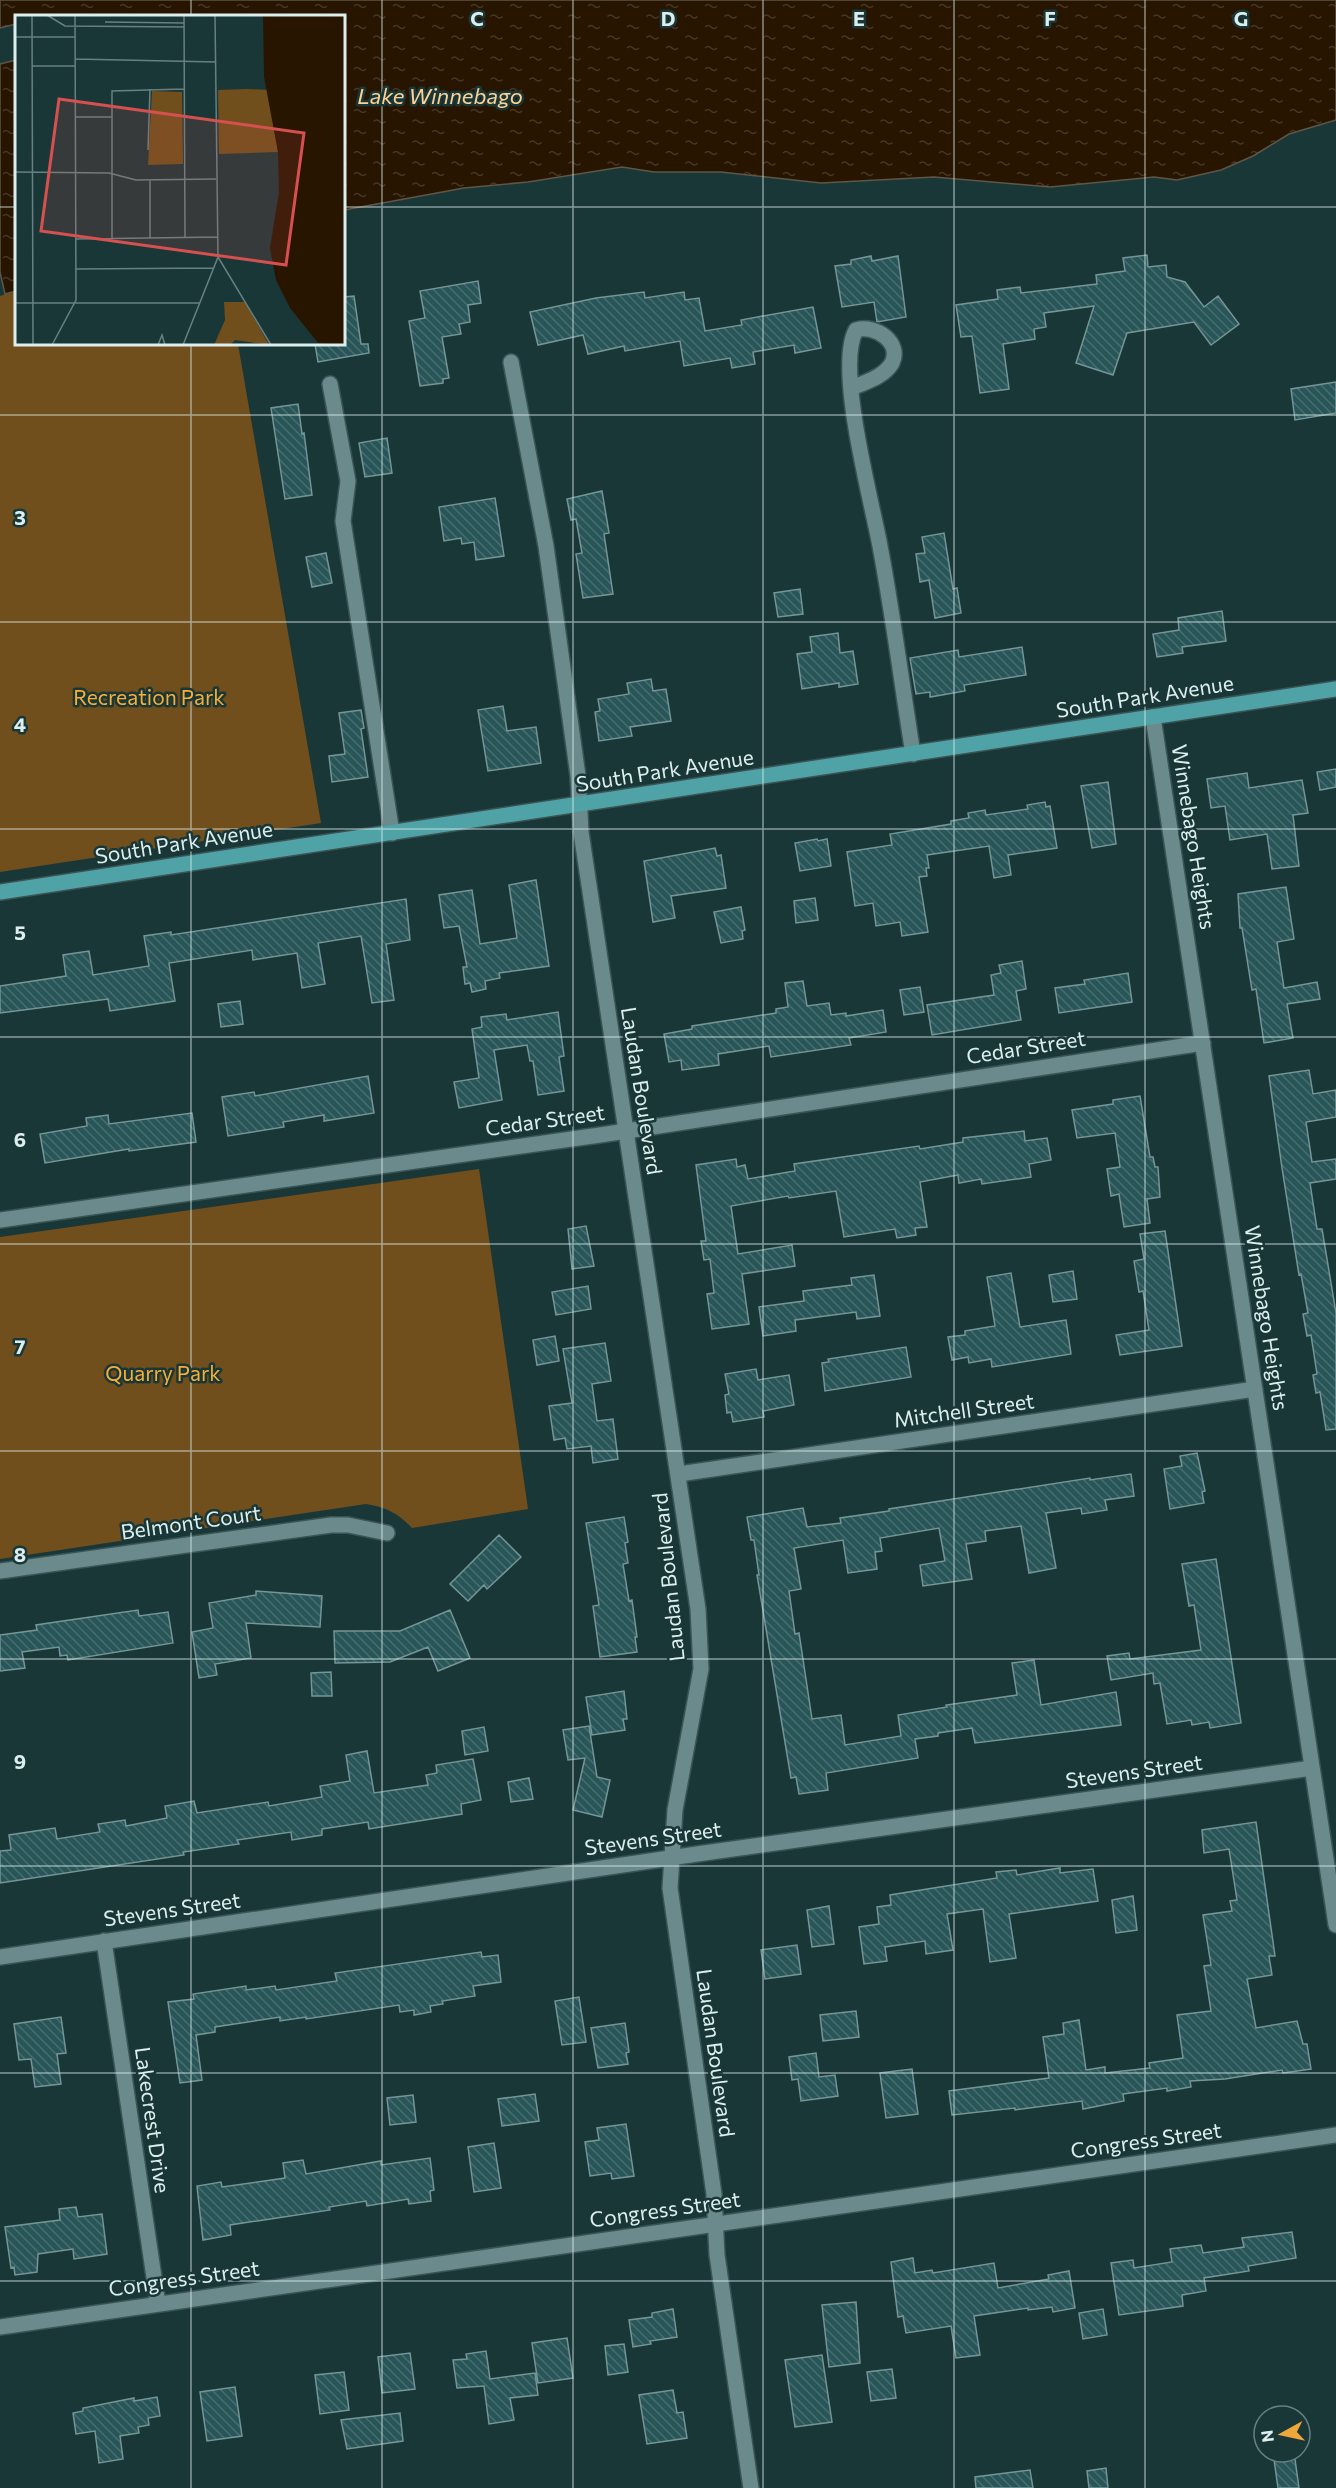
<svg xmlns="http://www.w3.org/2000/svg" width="1336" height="2488" font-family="Commissioner,sans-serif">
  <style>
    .green { fill: #704f1d }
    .water { fill: url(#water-ripples); stroke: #5e5647; stroke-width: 1.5 }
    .building { fill: url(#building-back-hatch); stroke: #759596; stroke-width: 1.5 }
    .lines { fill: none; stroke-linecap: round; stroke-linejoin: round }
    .minor-casing { stroke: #3a5456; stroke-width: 18 }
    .major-casing { stroke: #3a5456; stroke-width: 18 }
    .minor { stroke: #6b8a8b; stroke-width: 15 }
    .major { stroke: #4fa3a6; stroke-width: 15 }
    .grid { fill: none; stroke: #dee; stroke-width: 1.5; stroke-opacity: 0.55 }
    .labels { text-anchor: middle; stroke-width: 5; stroke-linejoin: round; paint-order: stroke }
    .street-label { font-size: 21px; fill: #dee; stroke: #1a3738 }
    .park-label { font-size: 21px; fill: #f9ae35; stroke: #1a3738 }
    .water-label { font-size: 22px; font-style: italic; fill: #fed194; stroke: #1a3738 }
    .inset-road { fill: none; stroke: #688081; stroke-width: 1.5 }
    .view { fill: #d75050; fill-opacity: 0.15; stroke: #d75050; stroke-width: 3 }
    .inset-edge { fill: none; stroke: #dee; stroke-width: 3 }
    .grid-label { font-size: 20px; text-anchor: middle; font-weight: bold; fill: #dee; stroke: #1a3738; stroke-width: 5; stroke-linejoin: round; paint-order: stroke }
  </style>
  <defs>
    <pattern id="water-ripples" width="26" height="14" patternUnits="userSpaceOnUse" patternTransform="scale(1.5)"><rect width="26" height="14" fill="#271500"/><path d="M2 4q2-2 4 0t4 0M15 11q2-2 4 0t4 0" fill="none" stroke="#463726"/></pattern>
    <pattern id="building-back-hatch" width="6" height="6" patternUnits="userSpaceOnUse" patternTransform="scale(1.5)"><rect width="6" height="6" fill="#285557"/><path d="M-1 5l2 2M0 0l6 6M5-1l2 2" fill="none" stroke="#476e6f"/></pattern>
  </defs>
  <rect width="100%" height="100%" fill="#1a3738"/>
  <!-- green -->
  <path class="green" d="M16,291V344H238L321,823L0,872V296Z
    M479,1169L528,1509L412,1528C399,1514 386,1507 366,1504L0,1559V1237Z"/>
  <!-- water -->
  <path class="water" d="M0,0H1336V120L1289,134L1253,156L1221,170L1177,180L1154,177L1050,187L934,177L821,183L721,172H654L622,167L528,182L464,188L344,210V16H72L64,15L16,16V24L0,28Z
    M16,60V291L5,294L0,272V64Z"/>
  <!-- building -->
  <path class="building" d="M1147,255L1148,267L1166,265L1167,277L1185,282L1204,307L1218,296L1239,324L1211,345L1194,322L1127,333L1113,375L1076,363L1094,306L1044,313L1046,327L1034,329L1035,339L1003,344L1009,389L980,393L972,336L961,337L956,305L998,299L997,290L1020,287L1021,293L1097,284L1096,275L1125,271L1123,258Z
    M871,256L872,261L898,256L906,317L877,322L874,302L842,307L835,266L851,264V260Z
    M478,281L481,303L468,305L470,322L459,324L461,334L442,337L449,378L443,379V383L420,386L409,321L425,318L420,291Z
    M644,292L645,298L684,292L685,300L699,298L705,331L742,325L741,320L813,307L821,348L795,353L794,345L753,352L755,364L732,368L730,358L684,366L680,341L625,351L624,346L588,354L583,335L538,345L530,312L596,298Z
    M354,296L361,344H368L369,353L318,362L315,344H344V297Z
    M1336,382V413L1295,420L1291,389Z
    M298,404L302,434L304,433L312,495L285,499L271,408Z
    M387,438L392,473L365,477L359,443Z
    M602,491L609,533L604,534L613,594L583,598L576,554L582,553L576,519L571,520L567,499Z
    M495,498L504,556L476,560L474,542L462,544L461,538L444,541L439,507Z
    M944,533L953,589L957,588L961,613L935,618L929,580L920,582L916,554L925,553L922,537Z
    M326,553L332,583L312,587L306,557Z
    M800,589L803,614L778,617L774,593Z
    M1222,611L1226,641L1182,647L1183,653L1157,657L1153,634L1179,630L1178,618Z
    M838,633L840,653L853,651L858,684L839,687V683L802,689L797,654L812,652L810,637Z
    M1022,647L1026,675L964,685L965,691L930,697V692L916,694L910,658L958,650L959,657Z
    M651,679L653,691L666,689L671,721L630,727L632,736L599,741L595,712L600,711L598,699L629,694L627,683Z
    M503,706L507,731L536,727L541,763L488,771L478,710Z
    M361,710L364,728L361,729L368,777L332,782L329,756L345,754L339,713Z
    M1336,769V787L1320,790L1317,772Z
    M1247,773L1249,788L1302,780L1308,813L1293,815L1299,866L1272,869L1267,834L1230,840L1225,806L1211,808L1207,779Z
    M1108,782L1116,844L1092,848L1081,786Z
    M1045,802L1046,807L1050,806L1057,848L1008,855L1011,875L994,878L989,846L927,855L929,868H926L927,876L919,877L928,932L902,936L900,922L876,926L873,903L855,906L847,852L892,845L890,834L951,824V821L969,818L968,813L985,810L986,815L1028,809L1027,805Z
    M817,839L818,841L827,839L831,866L800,871L795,843Z
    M715,848L717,856L721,855L726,888L671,896L675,918L653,922L644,861Z
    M536,880L549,966L499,973L500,978L485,981L486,989L472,992L470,983L465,984L463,967H467L459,926L444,928L439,895L472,890L480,944L517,938L509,885Z
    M1286,887L1294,939L1277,942L1284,988L1317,982L1320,999L1287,1004L1293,1038L1264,1043L1256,989L1252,990L1242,928H1240L1238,894Z
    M815,898L818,920L796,923L794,901Z
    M406,899L410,940L386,944L394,1000L372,1003L361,936L318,943L325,984L302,988L297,953L253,960L252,950L169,963L175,1001L110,1011L108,999L0,1013V986L66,976L63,955L89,951L93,975L149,966L144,936L171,932V935Z
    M741,907L745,930L742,931L743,939L721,943L714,912Z
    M1022,961L1026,989L1016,991L1021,1020L932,1035L927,1005L994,995L991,975L1001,973L999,965Z
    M1128,973L1132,1002L1059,1013L1055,988L1085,984L1084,980Z
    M803,981L807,1006L829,1003L831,1015L846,1013V1016L883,1010L886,1032L849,1038L851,1045L771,1057L769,1046L718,1054L719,1065L682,1070L681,1060L669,1062L664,1034L692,1029V1026L776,1013V1009L788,1007L785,983Z
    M920,987L924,1012L904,1015L900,990Z
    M240,1001L243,1024L221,1027L218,1004Z
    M558,1012L564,1056L559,1057L564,1091L538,1095L533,1061H530L527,1045L494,1050L502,1100L459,1108L454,1082L479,1078L472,1029L482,1027L481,1017L506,1014L507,1020Z
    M1309,1070L1313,1094L1336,1090V1117L1306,1122L1312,1162L1336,1159V1179L1310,1183L1317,1229H1322L1336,1313V1429L1326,1430L1320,1392L1316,1393L1313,1375L1317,1374L1311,1335L1307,1336L1303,1314L1308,1313L1301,1274L1299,1275L1282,1168L1269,1076Z
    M368,1076L374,1113L324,1121V1115L283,1122L284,1127L228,1136L222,1097L254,1092L255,1096Z
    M1140,1096L1150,1157H1153L1155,1167H1158L1160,1197L1147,1199L1150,1223L1124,1227L1119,1194L1111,1196L1107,1169L1120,1167L1115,1133L1077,1138L1072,1110L1113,1104V1100Z
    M192,1113L196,1142L129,1151V1149L45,1163L40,1134L87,1126L86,1118L108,1115L109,1124Z
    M1024,1131L1025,1141L1047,1138L1051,1160L1029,1164L1031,1177L982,1184L981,1179L959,1183L958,1175L920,1182L927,1227L915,1228L916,1235L897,1238L895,1229L844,1237L836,1191L789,1198L788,1196L731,1206L738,1254L792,1245L795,1266L742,1274L749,1324L712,1329L707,1294L714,1293L710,1259L704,1260L701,1241H706L696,1165L736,1159L737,1167L745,1165L748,1179L795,1171L794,1164L919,1146L920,1149L963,1142V1138Z
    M586,1226L594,1266L572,1269L568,1229Z
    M1165,1231L1182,1346L1120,1355L1116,1335L1149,1330L1143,1291L1139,1292L1134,1261L1144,1259L1140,1234Z
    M1073,1271L1077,1299L1053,1302L1049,1275Z
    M1011,1273L1020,1327L1066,1320L1071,1354L992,1367L991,1359L969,1363L968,1357L952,1360L948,1337L965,1335V1331L995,1326L987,1277Z
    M874,1275L880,1316L857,1319L856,1312L795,1320L796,1331L763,1336L759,1307L804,1301L803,1291L852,1285L851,1278Z
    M588,1286L591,1309L556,1315L552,1292Z
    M555,1336L559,1361L537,1365L533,1340Z
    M605,1343L611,1381L592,1384L597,1421L613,1419L618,1459L593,1463L591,1446L567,1449L565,1438L554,1440L549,1406L572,1403L563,1349Z
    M906,1347L911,1377L825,1391L822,1363L829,1362L828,1359Z
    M756,1369L758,1380L789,1375L794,1405L763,1411L764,1417L733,1422L731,1412L727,1413L725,1395L729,1394L725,1374Z
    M1197,1453L1205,1491L1202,1492L1204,1503L1170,1509L1164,1469L1182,1466L1180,1456Z
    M1131,1474L1134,1496L1105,1500L1107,1510L1082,1514L1081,1508L1046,1513L1056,1568L1029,1573L1021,1526L985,1531L986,1541L966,1544L972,1579L923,1586L920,1565L945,1561L939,1528L880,1538L882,1551L875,1552L877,1569L848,1573L843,1540L794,1548L801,1589L789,1591L795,1634L799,1633L812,1719L841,1715L845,1745L901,1736L898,1715L947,1707L946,1705L1017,1695L1012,1663L1034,1660L1041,1705L1116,1692L1121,1725L975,1743L972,1728L938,1733V1736L915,1739L918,1758L826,1773L828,1790L799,1794L796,1777L791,1778L757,1575H759L754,1540H751L747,1517L803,1508L807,1527L841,1523L840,1518L889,1511V1509L1090,1478V1480Z
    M624,1517L628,1542L625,1543L628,1563L623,1564L629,1601L632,1600L637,1637H635L637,1652L600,1657L593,1606L599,1605L586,1523Z
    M499,1535L521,1557L487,1589L484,1585L468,1601L450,1584Z
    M1216,1559L1241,1723L1210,1728L1209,1722L1192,1725L1191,1720L1167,1724L1160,1683L1154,1684L1153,1673L1111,1680L1107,1656L1129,1653L1130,1659L1201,1650L1194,1605L1189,1606L1182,1564Z
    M256,1591L322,1596L320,1627L246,1623L251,1658L215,1664L217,1675L199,1678L192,1632L213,1628L209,1603L256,1595Z
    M138,1610L139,1616L168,1612L173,1643L68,1660L67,1655L60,1656L59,1647L22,1652L25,1668L0,1671V1635L37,1630L36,1625Z
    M450,1610L470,1658L438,1671L428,1647L390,1662L335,1663L334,1631H400Z
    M331,1672L332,1696H312L311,1673Z
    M624,1691L627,1719H623L625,1730L592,1735L586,1697Z
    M589,1726L597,1777L610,1780L602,1817L573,1810L585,1758L568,1760L563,1730Z
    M484,1727L488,1751L465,1755L462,1731Z
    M367,1751L374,1793L428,1785L426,1775L437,1773L436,1765L473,1759L481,1800L461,1804L462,1814L369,1829L368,1822L322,1829V1835L292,1840L291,1832L237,1840L239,1844L183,1852L184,1855L0,1883V1851L11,1850L9,1835L55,1828L57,1839L100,1832L98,1824L125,1820L126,1826L167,1818L165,1806L194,1801L197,1813L268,1802L269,1806L322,1797L320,1786L350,1781L346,1755Z
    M529,1778L533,1799L511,1802L508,1782Z
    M1256,1822L1275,1956H1269L1272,1975L1247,1979L1256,2028L1297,2021L1303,2044H1307L1311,2069L1283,2073L1282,2070L1225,2079L1190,2081L1191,2087L1167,2091V2088L1123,2094L1124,2101L1083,2109L1082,2101L1015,2110V2108L952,2115L949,2091L1049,2078L1043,2037L1064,2034L1063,2023L1079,2020L1086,2070L1105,2067V2073L1150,2068L1149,2063L1183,2058L1177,2015L1211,2011L1204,1966L1211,1965L1203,1915L1232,1911L1230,1901L1237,1900L1229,1849L1204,1853L1202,1830Z
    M1060,1868V1873L1093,1869L1098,1901L1009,1914L1016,1958L990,1962L983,1909L947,1914L953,1950L926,1954L925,1941L885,1947L887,1961L864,1964L859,1927L879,1924L877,1907L891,1905L890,1895L997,1878L996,1872L1016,1870L1017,1875Z
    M1133,1896L1137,1930L1116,1933L1112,1900Z
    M829,1906L834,1944L812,1947L807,1910Z
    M797,1945L801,1974L765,1979L761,1950Z
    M481,1952L482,1957L498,1955L501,1982L473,1986L475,1996L442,2001L443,2004L430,2006L431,2012L414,2015V2010L400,2012L399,2005L306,2019V2017L280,2021V2017L215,2027V2032L196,2035L202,2080L180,2083L168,2002L194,1999L193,1994L246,1986V1990L275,1986L276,1990L337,1981L335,1973Z
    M579,1997L586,2042L562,2045L555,2001Z
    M856,2011L859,2037L823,2041L820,2015Z
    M61,2017L66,2053L57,2054L61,2084L35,2087L31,2059L19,2060L14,2024Z
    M625,2023L629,2052L626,2053L628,2064L598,2068L591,2028Z
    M816,2053L819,2077L835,2075L838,2096L801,2101L798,2079L792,2080L789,2057Z
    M912,2069L918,2114L886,2118L880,2073Z
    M535,2094L539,2121L502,2126L498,2099Z
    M413,2095L416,2122L390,2125L387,2098Z
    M626,2124L634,2176L612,2179L611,2173L590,2176L585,2142L599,2140L597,2128Z
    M494,2143L501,2188L474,2192L468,2147Z
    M430,2158L434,2190L430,2191L431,2201L409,2204L408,2199L367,2206L366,2201L329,2207L330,2210L230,2225L231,2235L203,2240L197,2186L221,2182L222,2187L285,2178L283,2163L303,2160L306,2174L381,2161V2165Z
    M76,2207L78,2217L102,2214L107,2254L74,2259L73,2249L38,2254L37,2272L15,2275L14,2267L11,2268L5,2227L60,2220L59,2209Z
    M1292,2232L1296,2258L1248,2266L1249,2271L1204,2278L1206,2291L1182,2295L1183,2306L1119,2315L1111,2263L1133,2260L1134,2268L1172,2262L1170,2249L1201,2245L1203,2253L1244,2247L1242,2238Z
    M913,2258L915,2273L932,2270L933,2273L994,2263L998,2288L1049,2279L1048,2275L1069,2271L1075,2308L1053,2312L1052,2307L1028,2310V2308L974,2316L980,2355L956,2358L951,2326L906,2333L903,2316L898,2317L891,2262Z
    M856,2302L860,2363L829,2367L822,2305Z
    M673,2309L677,2337L650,2341L651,2344L633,2347L629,2320L652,2317V2313Z
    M1103,2309L1107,2335L1083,2339L1079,2313Z
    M567,2338L573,2378L538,2383L532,2343Z
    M624,2344L628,2372L608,2375L605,2346Z
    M486,2351L490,2379L535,2373L538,2395L510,2398L514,2420L489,2424L484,2386L457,2388L453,2360L467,2359L466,2354Z
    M410,2353L415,2389L382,2393L378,2357Z
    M822,2355L832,2422L795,2427L785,2360Z
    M892,2369L896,2398L871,2401L867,2372Z
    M344,2372L349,2410L320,2414L315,2375Z
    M235,2387L242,2436L207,2441L200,2392Z
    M673,2390L677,2413L683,2412L687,2438L647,2444L639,2395Z
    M157,2397L160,2416L148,2418L149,2425L138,2427L139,2433L120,2436L123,2459L99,2463L95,2431L76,2434L73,2413L83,2411V2408L134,2398V2401Z
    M400,2413L403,2441L347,2449L341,2420Z
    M1273,2452H1294L1299,2488H1278Z
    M1106,2468L1108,2488H1089L1087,2471Z
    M1030,2470L1033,2488H976L975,2477Z"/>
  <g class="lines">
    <defs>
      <path id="minor" d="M511,362L546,546L578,776L581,832L698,1609L701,1669L675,1810L670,1888L714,2194L717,2255L751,2488
        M330,384L348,481L343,521L392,833
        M852,388C865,382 884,377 892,363C902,343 876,324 856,330C835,367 872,502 880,546C893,615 902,685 913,754
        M1153,717L1336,1925
        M0,1220L600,1135L1203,1043
        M679,1474L1255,1389
        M0,1571L331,1525H348L387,1533
        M104,1941L158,2304
        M0,1957L704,1853L1312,1768
        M0,2327L1336,2135"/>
      <path id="major" d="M0,892L1336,689"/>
    </defs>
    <!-- minor casing -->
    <use href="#minor" class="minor-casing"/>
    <!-- major casing -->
    <use href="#major" class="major-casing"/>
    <!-- minor -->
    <use href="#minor" class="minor"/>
    <!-- major -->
    <use href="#major" class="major"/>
  </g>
  <!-- grid -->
  <path class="grid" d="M191,0V16M382,0V2488M573,0V2488M763,0V2488M954,0V2488M1145,0V2488M0,207H16M344,207H1336M191,344V2488M0,415H1336M0,622H1336M0,829H1336M0,1037H1336M0,1244H1336M0,1451H1336M0,1659H1336M0,1866H1336M0,2073H1336M0,2281H1336"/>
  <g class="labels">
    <!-- street labels -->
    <g class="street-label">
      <text transform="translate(1145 697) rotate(-9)" y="7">South Park Avenue</text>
      <text transform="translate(665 771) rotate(-9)" y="7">South Park Avenue</text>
      <text transform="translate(1193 837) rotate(81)" y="7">Winnebago Heights</text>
      <text transform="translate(184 843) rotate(-9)" y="7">South Park Avenue</text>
      <text transform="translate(1026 1048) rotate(-9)" y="7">Cedar Street</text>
      <text transform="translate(641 1091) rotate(81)" y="7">Laudan Boulevard</text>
      <text transform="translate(545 1121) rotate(-8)" y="7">Cedar Street</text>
      <text transform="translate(1266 1318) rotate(81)" y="7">Winnebago Heights</text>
      <text transform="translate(964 1411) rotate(-8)" y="7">Mitchell Street</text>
      <text transform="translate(191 1523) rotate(-8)" y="7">Belmont Court</text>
      <text transform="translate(669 1577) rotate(-96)" y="7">Laudan Boulevard</text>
      <text transform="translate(1134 1772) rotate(-8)" y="7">Stevens Street</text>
      <text transform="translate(653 1839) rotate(-8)" y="7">Stevens Street</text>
      <text transform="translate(172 1910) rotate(-8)" y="7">Stevens Street</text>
      <text transform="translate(715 2053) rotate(82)" y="7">Laudan Boulevard</text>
      <text transform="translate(152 2120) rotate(82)" y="7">Lakecrest Drive</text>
      <text transform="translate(1146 2141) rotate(-8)" y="7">Congress Street</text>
      <text transform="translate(665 2210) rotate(-8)" y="7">Congress Street</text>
      <text transform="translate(184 2279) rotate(-8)" y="7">Congress Street</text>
    </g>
    <!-- park labels -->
    <g class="park-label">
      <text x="149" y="705">Recreation Park</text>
      <text x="163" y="1381">Quarry Park</text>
    </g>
    <!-- water labels -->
    <g class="water-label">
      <text x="440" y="104">Lake Winnebago</text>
    </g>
  </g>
  <!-- overview -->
  <g transform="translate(15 15)">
    <rect width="330" height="330" fill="#1a3738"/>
    <path d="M232,74L255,75L263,137L204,139L203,75ZM137,76L167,77L168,149L133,150Z" fill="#704f1d"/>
    <path d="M209,287H230L254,330L220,325L215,330H199L210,305Z" fill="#704f1d"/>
    <path d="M248,0H330V330L303,328L275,293L261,265L255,233L264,177L263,137L249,62Z" fill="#271500"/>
    <path class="inset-road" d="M17,0L18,330M32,0L50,11L169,12M169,0L170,222M90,7L169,8M0,22H60M60,44L201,47M17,51H60M60,102H97M133,135L135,74M0,157L94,158L121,165L201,164M135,165V223M97,223V76L169,74M61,224L203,222M203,242L256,330M61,254L199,253M0,288H185M37,330L61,285L60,0M143,330L147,320L150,330M168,330L203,242L200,0"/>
    <path class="view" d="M44,84L289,118L271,250L26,216Z"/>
    <rect width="330" height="330" class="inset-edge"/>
  </g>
  <g class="grid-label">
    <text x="477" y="26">C</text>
    <text x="668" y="26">D</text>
    <text x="859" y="26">E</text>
    <text x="1050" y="26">F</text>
    <text x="1241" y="26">G</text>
    <text x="20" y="525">3</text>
    <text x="20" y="732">4</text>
    <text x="20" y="940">5</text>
    <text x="20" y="1147">6</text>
    <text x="20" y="1354">7</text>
    <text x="20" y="1562">8</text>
    <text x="20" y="1769">9</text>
  </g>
  <!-- north arrow -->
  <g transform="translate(1282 2434) rotate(262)"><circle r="28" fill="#1a3738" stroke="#688081" stroke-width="1.5"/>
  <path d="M0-4.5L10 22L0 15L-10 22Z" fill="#eda83c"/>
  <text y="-9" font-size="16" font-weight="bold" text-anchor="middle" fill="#ddeeee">N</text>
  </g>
</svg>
